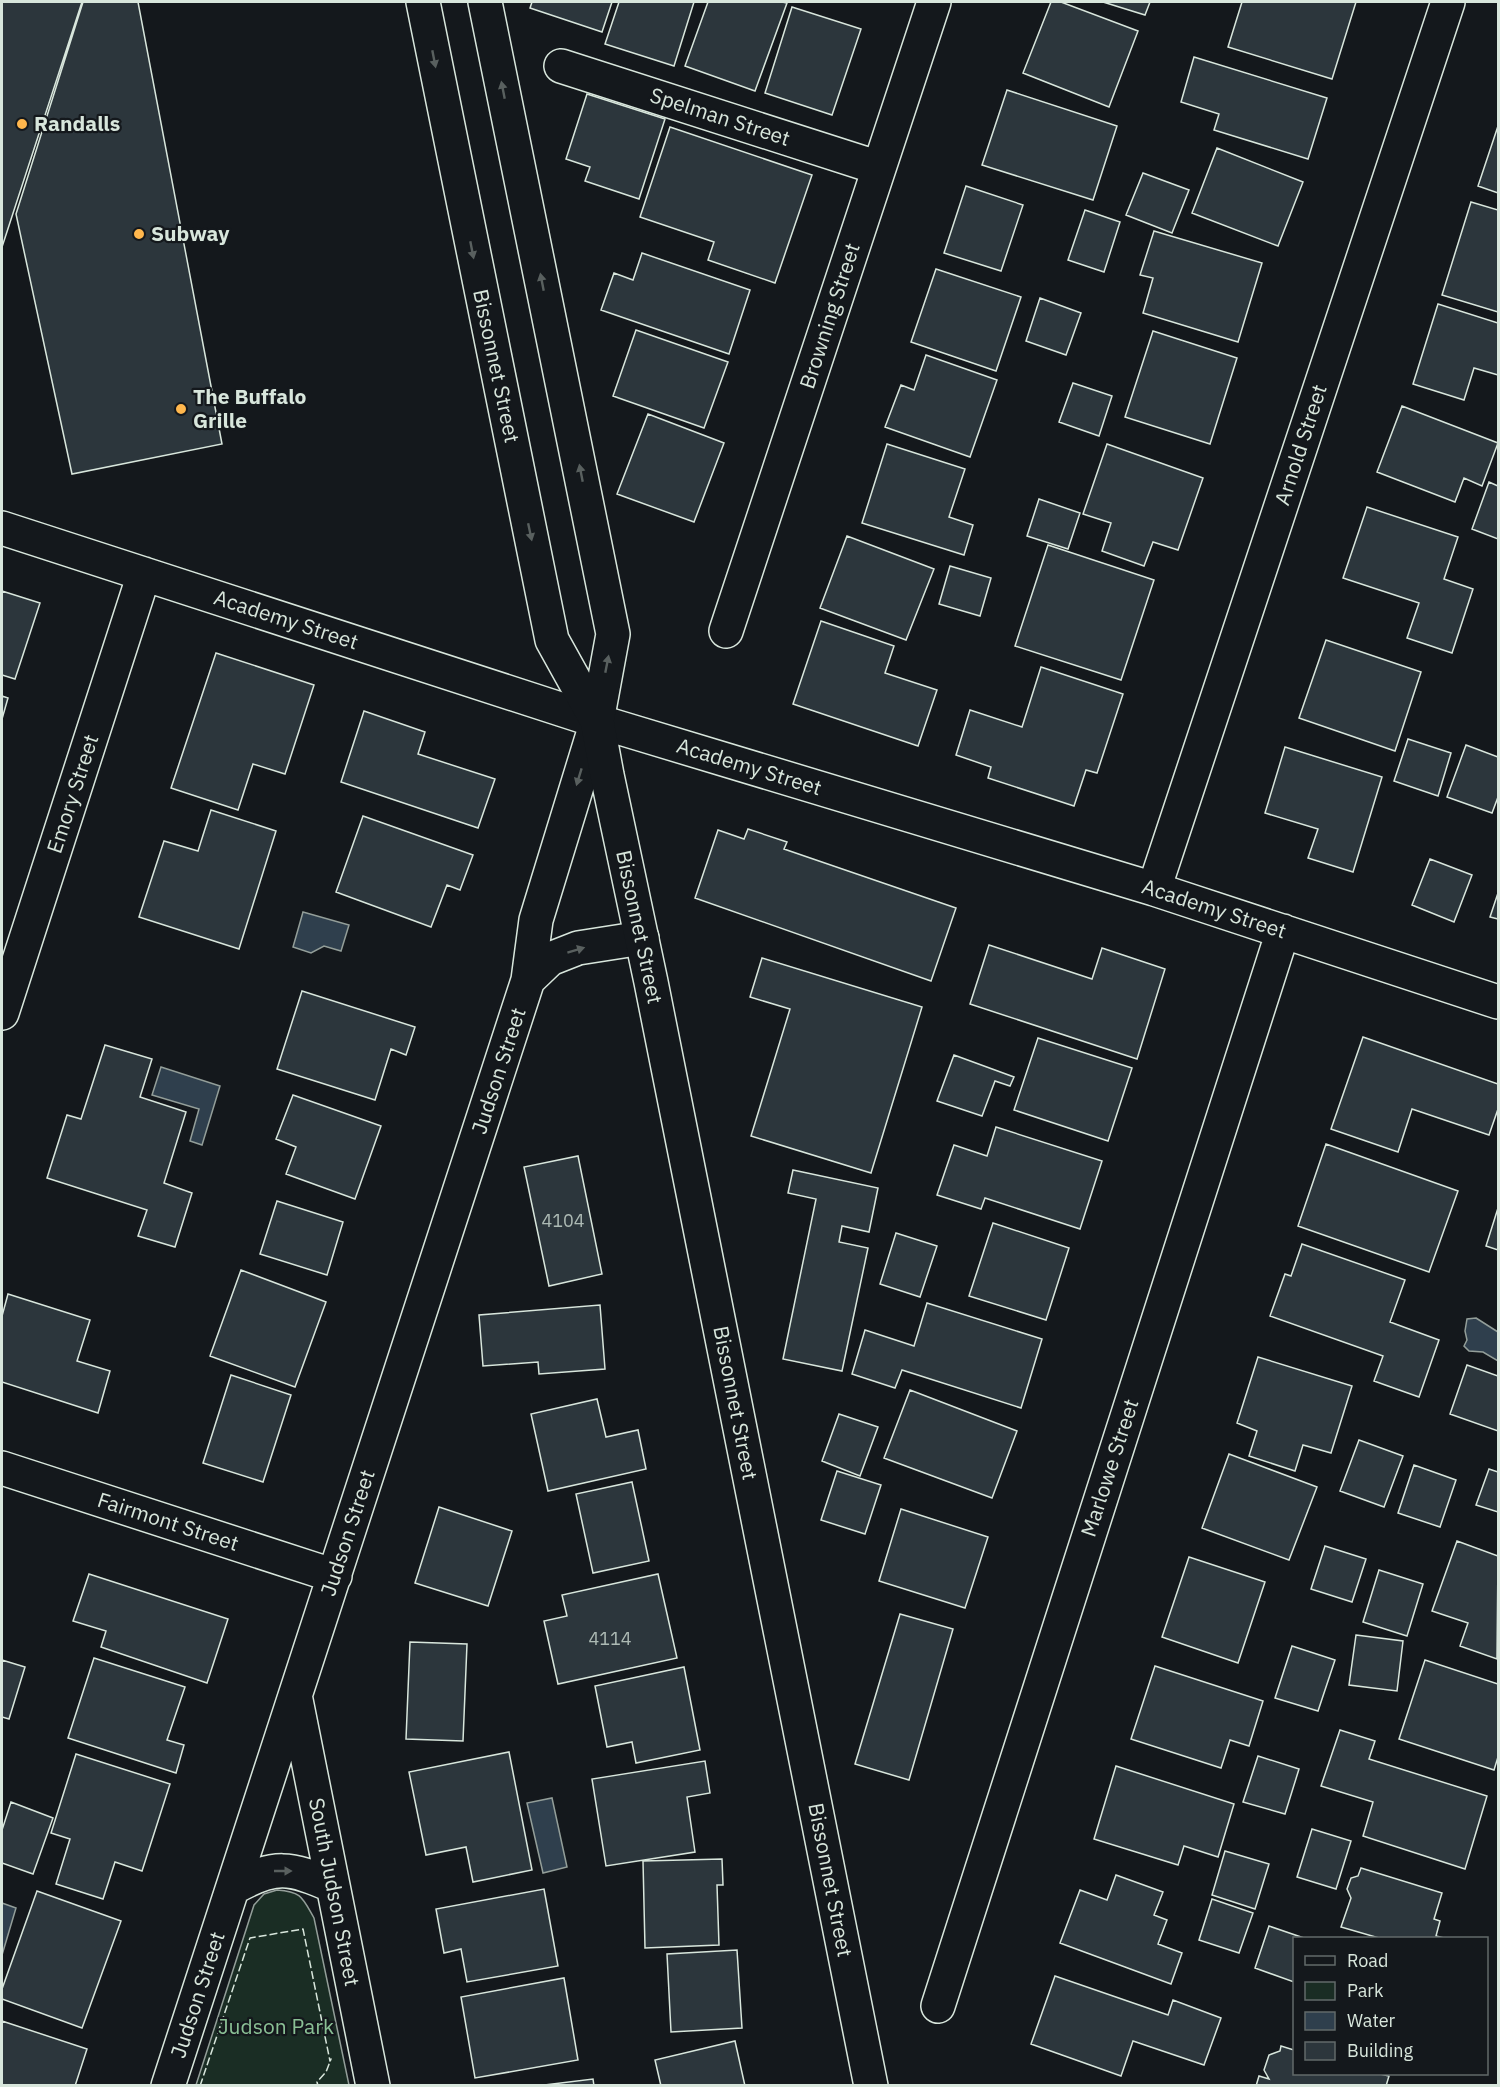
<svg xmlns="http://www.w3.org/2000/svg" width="1500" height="2087" font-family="'IBM Plex Sans',sans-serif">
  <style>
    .green { fill: #1a2d24; stroke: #939e99; stroke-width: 1.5 }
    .water { fill: #2f3f4d; stroke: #939e99; stroke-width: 1.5 }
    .building { fill: #2c363c; stroke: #d8e6dc; stroke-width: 1.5 }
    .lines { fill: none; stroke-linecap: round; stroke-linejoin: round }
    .minor-casing { stroke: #d8e6dc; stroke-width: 36 }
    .major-casing { stroke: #d8e6dc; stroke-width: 36 }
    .minor { stroke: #14181c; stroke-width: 33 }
    .major { stroke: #14181c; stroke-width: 33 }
    .fence { stroke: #d8e6dc; stroke-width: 1.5; stroke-dasharray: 8 3; stroke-linecap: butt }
    .oneway { fill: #59605f }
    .poi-dot { fill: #ffb74d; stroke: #14181c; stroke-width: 2 }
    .labels { text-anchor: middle; stroke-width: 4.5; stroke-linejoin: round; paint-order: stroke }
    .number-label { font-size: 18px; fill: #adbab4 }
    .street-label { font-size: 21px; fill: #d8e6dc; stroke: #14181c }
    .poi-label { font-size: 21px; font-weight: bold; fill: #d8e6dc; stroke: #14181c; text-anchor: start }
    .park-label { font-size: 21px; fill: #8ac095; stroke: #14181c }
  </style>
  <rect width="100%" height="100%" fill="#14181c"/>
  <!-- green -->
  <path class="green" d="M277,1890C302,1892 302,1897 314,1918L349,2085H196L254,1905L264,1894Z"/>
  <!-- water -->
  <path class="water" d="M303,912L349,925L341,951L324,946L311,953L293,947Z
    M161,1067L220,1086L202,1145L190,1141L199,1109L152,1095Z
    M1476,1318L1498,1332V1361L1483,1352L1469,1351L1464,1346L1467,1340L1465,1331L1467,1319Z
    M552,1798L567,1867L543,1873L527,1803Z
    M2,1903L16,1908L2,1955Z"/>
  <!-- building -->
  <path class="building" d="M2,2H82L2,247Z
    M83,2H138L222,444L72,474L16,214Z
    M532,2H612L602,32L530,8Z
    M619,2H694L674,66L605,44Z
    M708,2H782L787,3L755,91L685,66Z
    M1051,2H1061L1138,31L1109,107L1023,73Z
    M1103,2H1150L1145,15Z
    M1242,2H1356L1332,79L1228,47Z
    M792,7L861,29L832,115L765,93Z
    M1194,57L1327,98L1308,159L1214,130L1219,114L1181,102Z
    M1007,90L1117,126L1093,200L982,165Z
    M587,94L665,119L639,199L585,181L590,167L566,159Z
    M1498,126V193L1478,186Z
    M670,127L812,175L775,283L708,260L714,242L640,217Z
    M1217,148L1303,182L1278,246L1192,213Z
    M1143,173L1189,190L1172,233L1126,215Z
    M966,186L1023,205L1001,271L944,253Z
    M1471,202L1498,210V312L1442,295Z
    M1085,210L1120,222L1104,272L1068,260Z
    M1154,231L1262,263L1238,342L1143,313L1153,278L1140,275Z
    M642,253L750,290L729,354L601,310L614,273L633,280Z
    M936,269L1021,297L996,371L911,342Z
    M1040,298L1081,313L1066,355L1026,341Z
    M1438,304L1498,323V375L1474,368L1464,400L1413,384Z
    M636,330L728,362L704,428L613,396Z
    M1153,331L1237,358L1210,444L1125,417Z
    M926,355L997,380L970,457L885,427L901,385L914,390Z
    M1073,383L1112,396L1099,436L1059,422Z
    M1402,406L1498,443L1482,486L1464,478L1455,502L1377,472Z
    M648,414L724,443L694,522L617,494Z
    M887,444L965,469L949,517L973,525L964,555L862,523Z
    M1107,444L1203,478L1178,550L1153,542L1144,566L1102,551L1111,523L1083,514Z
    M1489,482L1498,486V539L1472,529Z
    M1039,499L1080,513L1068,549L1027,536Z
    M1367,507L1458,537L1444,579L1473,589L1452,653L1407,638L1419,603L1343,578Z
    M847,536L934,569L906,640L820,608Z
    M1048,545L1154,580L1121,680L1015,646Z
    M950,566L991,578L980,616L939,604Z
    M2,591L40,603L15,679L2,675Z
    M821,621L894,646L885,673L937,690L918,746L793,704Z
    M1326,640L1421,672L1395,751L1299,718Z
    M216,653L314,685L285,774L253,764L238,810L171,788Z
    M1041,667L1123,694L1097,773L1086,770L1074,806L988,778L991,767L956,755L970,710L1022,727Z
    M2,696L8,698L2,719Z
    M364,711L425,732L418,754L495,779L478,828L341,782Z
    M1408,739L1451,753L1438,796L1394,781Z
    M1466,745L1498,757V797L1492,813L1447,797Z
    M1285,747L1382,777L1353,872L1308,858L1318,829L1265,813Z
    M211,810L276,831L239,949L139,917L164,841L198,851Z
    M363,816L473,855L460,890L447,885L431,927L336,892Z
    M748,829L787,842L784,849L956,908L931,981L695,898L718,830L744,839Z
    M1430,859L1472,875L1454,922L1412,905Z
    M1498,893V919L1490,917Z
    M989,945L1092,979L1102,948L1165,969L1137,1059L970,1004Z
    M762,958L922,1007L871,1173L751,1136L790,1009L750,997Z
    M302,991L415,1027L406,1055L391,1049L375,1100L277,1069Z
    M1363,1037L1498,1084V1109L1489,1135L1412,1109L1398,1152L1331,1129Z
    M1038,1038L1132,1068L1108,1141L1014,1110Z
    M105,1045L152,1059L140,1097L186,1112L164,1183L192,1193L175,1247L138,1236L147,1210L47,1178L67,1115L81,1119Z
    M954,1055L1014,1077L1010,1086L995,1081L982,1116L937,1101Z
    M293,1095L381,1126L355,1199L286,1174L296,1147L276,1139Z
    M996,1127L1102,1161L1080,1229L985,1198L981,1209L937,1195L954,1145L987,1156Z
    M1326,1144L1458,1191L1429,1272L1298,1226Z
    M578,1156L602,1274L549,1286L524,1167Z
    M793,1170L878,1188L869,1232L842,1226L839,1242L868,1248L842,1371L783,1359L816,1199L788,1193Z
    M277,1201L343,1222L327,1275L260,1254Z
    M1498,1208V1250L1486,1246Z
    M993,1223L1069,1248L1046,1320L969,1296Z
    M896,1233L937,1246L920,1297L880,1284Z
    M1302,1244L1405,1280L1390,1322L1439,1340L1419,1397L1374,1381L1383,1356L1270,1316L1285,1274L1291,1276Z
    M241,1270L326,1302L295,1387L210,1356Z
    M8,1294L90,1320L77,1361L110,1371L98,1413L2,1382V1316Z
    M927,1303L1042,1339L1021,1408L902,1370L895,1388L852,1374L865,1330L914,1346Z
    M600,1305L605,1369L539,1374L538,1362L483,1366L479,1315Z
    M1258,1357L1352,1386L1331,1453L1303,1445L1295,1471L1249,1456L1257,1431L1237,1423Z
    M1467,1365L1498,1376V1431L1450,1414Z
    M231,1375L291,1395L263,1482L203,1463Z
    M910,1390L1017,1431L992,1498L884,1458Z
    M597,1399L606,1437L638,1430L646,1469L548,1491L531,1414Z
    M839,1414L878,1427L860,1476L822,1461Z
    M1359,1440L1403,1456L1384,1507L1340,1491Z
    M1229,1454L1317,1487L1289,1560L1202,1528Z
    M1414,1465L1456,1480L1440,1527L1398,1513Z
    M1489,1469L1498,1472V1512L1476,1505Z
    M837,1471L881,1485L865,1534L821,1520Z
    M632,1482L649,1561L593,1573L576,1494Z
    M439,1507L512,1531L488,1606L415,1583Z
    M901,1509L988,1537L965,1608L879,1581Z
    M1457,1541L1498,1556L1497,1659L1460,1646L1468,1623L1432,1611Z
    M1325,1546L1366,1559L1352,1602L1311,1589Z
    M1189,1557L1265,1582L1238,1663L1162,1637Z
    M1379,1570L1423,1584L1407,1636L1363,1622Z
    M89,1574L228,1619L207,1683L101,1647L106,1631L73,1621Z
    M658,1574L677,1658L558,1684L544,1621L567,1616L562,1595Z
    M900,1614L953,1629L909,1780L855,1764Z
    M1356,1635L1403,1641L1397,1691L1349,1685Z
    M410,1642L467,1644L463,1741L406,1739Z
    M1292,1646L1335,1660L1318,1711L1275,1698Z
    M94,1658L185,1687L167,1740L184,1745L176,1773L68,1738Z
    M2,1660L25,1667L9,1719L2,1717Z
    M1425,1660L1498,1684V1757L1494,1770L1399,1739Z
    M1155,1666L1263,1701L1249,1746L1230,1740L1221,1768L1131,1739Z
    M684,1667L700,1750L636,1763L632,1742L607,1747L595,1686Z
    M1340,1730L1375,1741L1369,1759L1487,1796L1465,1869L1363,1836L1373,1802L1321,1786Z
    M509,1752L532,1870L473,1882L466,1847L426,1855L409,1772Z
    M76,1754L170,1784L142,1871L115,1862L103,1899L56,1884L70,1839L51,1833Z
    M1258,1756L1299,1769L1285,1814L1243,1802Z
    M705,1761L710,1793L687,1797L695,1852L606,1866L592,1779Z
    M1116,1766L1234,1804L1218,1857L1184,1846L1178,1865L1094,1839Z
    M11,1802L53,1818L33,1874L2,1863V1830Z
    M1312,1829L1351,1841L1336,1889L1297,1877Z
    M1225,1851L1269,1864L1255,1909L1212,1895Z
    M722,1859L723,1885H717L719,1945L645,1948L643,1861Z
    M1361,1868L1442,1893L1434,1919L1440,1921L1436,1936L1444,1938H1379L1341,1927L1351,1898L1347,1889L1351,1878L1358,1876Z
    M1116,1875L1163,1892L1154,1915L1167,1920L1158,1944L1182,1953L1171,1984L1060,1943L1080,1890L1107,1900Z
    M544,1889L558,1966L467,1982L461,1949L444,1953L436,1909Z
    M37,1891L121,1921L82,2028L2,1999V1989Z
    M1212,1899L1253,1913L1239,1953L1199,1940Z
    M1269,1926L1304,1938H1294V1982L1255,1968Z
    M737,1950L742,2028L671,2032L667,1954Z
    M1055,1976L1168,2015L1173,2000L1221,2018L1204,2065L1133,2041L1121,2076L1031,2044Z
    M564,1978L578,2060L475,2078L461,1997Z
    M2,2021L87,2049L75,2086H2Z
    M735,2041L745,2086H661L655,2060Z
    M1281,2046L1294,2050V2074H1380L1389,2076L1386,2086H1256L1259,2076L1269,2079L1264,2070L1269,2055L1280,2051Z
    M593,2079L594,2086H536Z"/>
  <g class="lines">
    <defs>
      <path id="minor" d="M561,66L879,168
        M2,528L597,721L1154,889L1498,1002
        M726,631L934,2
        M1154,889L1448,2
        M528,980L550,959L578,948L642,938
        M2,1013L144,574
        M2,1468L335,1576
        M296,1700L373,2086
        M233,1888C275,1864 290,1867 333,1886
        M938,2006L1283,931
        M168,2086L528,980L536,920L597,721"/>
      <path id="major" d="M423,2L552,640L597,721L607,775L651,982L871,2086
        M485,2L613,634L597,721"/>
    </defs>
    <!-- minor casing -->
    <use href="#minor" class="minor-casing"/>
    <!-- major casing -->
    <use href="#major" class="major-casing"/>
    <!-- minor -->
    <use href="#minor" class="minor"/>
    <!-- major -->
    <use href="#major" class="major"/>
    <!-- fence -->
    <path class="fence" d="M200,2086L250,1938L303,1929L330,2061L331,2059L326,2072L317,2082L318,2086"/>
  </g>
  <!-- one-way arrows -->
  <defs><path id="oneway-solid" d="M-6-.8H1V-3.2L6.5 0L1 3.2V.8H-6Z" transform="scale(1.5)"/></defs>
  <g class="oneway">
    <use href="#oneway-solid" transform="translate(434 59) rotate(79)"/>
    <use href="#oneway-solid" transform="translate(503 90) rotate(-101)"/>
    <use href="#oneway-solid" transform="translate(472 250) rotate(79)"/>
    <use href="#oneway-solid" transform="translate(542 282) rotate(-101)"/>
    <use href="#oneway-solid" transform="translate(581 473) rotate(-101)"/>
    <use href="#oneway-solid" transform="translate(530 532) rotate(78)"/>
    <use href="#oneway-solid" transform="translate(607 664) rotate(-79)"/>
    <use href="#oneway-solid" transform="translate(579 777) rotate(107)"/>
    <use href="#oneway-solid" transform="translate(576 950) rotate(-17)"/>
    <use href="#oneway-solid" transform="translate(283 1871)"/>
  </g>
  <!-- markers -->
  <g class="poi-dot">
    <circle cx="22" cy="124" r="6"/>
    <circle cx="139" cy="234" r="6"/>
    <circle cx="181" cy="409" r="6"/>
  </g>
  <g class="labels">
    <!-- number labels -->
    <g class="number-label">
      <text x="563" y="1227">4104</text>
      <text x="610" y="1645">4114</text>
    </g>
    <!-- street labels -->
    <g class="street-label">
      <text transform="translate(720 117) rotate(18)" y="7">Spelman Street</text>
      <text transform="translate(830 316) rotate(-72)" y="7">Browning Street</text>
      <text transform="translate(496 366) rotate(78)" y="7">Bissonnet Street</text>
      <text transform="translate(1301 445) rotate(-72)" y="7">Arnold Street</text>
      <text transform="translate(286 620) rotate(18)" y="7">Academy Street</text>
      <text transform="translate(749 767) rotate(17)" y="7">Academy Street</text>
      <text transform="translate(73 794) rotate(-72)" y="7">Emory Street</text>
      <text transform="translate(1214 909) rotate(18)" y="7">Academy Street</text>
      <text transform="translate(639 927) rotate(78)" y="7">Bissonnet Street</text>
      <text transform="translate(499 1071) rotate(-72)" y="7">Judson Street</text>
      <text transform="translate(735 1403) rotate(79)" y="7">Bissonnet Street</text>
      <text transform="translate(1110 1468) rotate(-72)" y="7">Marlowe Street</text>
      <text transform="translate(168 1522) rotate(18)" y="7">Fairmont Street</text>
      <text transform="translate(348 1533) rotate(-72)" y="7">Judson Street</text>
      <text transform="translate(830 1880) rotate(79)" y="7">Bissonnet Street</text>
      <text transform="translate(334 1892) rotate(79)" y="7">South Judson Street</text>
      <text transform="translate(198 1995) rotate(-72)" y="7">Judson Street</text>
    </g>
    <!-- poi labels -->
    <g class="poi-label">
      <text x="34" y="131">Randalls</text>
      <text x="151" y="241">Subway</text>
      <text x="193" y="404">The Buffalo<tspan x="193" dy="24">Grille</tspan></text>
    </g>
    <!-- park labels -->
    <g class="park-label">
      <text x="276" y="2034">Judson Park</text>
    </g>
  </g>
  <!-- border -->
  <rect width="1500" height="2087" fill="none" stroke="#d8e6dc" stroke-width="6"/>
  <!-- legend -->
  <rect x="1293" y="1937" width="195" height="138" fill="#14181c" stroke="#626a69" stroke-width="1.5"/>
  <rect x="1305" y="1956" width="30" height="9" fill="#14181c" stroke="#626a69" stroke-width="1.5"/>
  <text x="1347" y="1967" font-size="18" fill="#d8e6dc">Road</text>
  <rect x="1305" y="1982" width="30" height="18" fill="#1a2d24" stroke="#626a69" stroke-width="1.5"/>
  <text x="1347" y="1997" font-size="18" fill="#d8e6dc">Park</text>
  <rect x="1305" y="2012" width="30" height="18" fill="#2f3f4d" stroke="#626a69" stroke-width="1.5"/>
  <text x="1347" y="2027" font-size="18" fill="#d8e6dc">Water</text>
  <rect x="1305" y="2042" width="30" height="18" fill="#2c363c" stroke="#626a69" stroke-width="1.5"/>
  <text x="1347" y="2057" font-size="18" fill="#d8e6dc">Building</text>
</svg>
